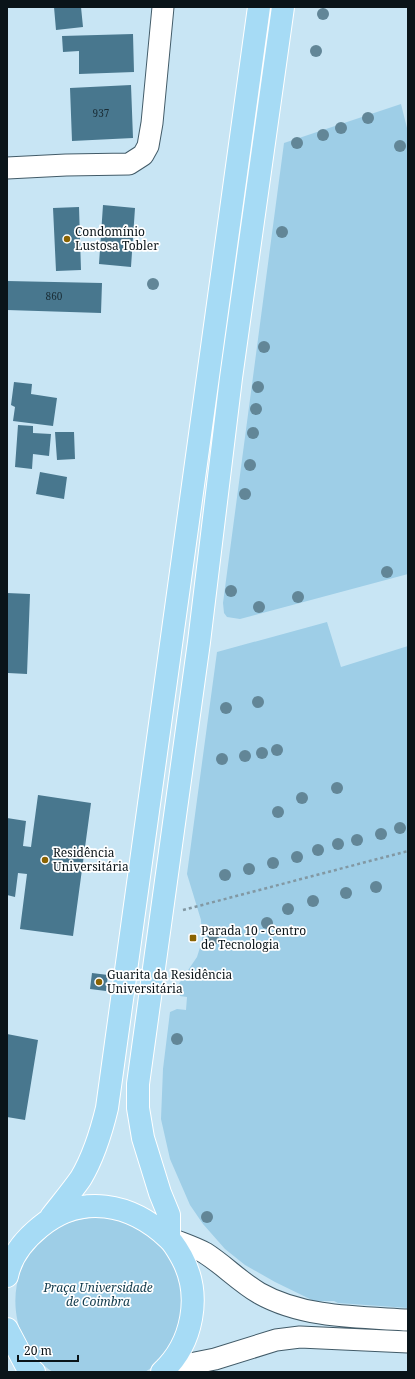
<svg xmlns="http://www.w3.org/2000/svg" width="415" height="1379" font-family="'Noto Serif',serif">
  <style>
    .green { fill: #9ecee7 }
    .building { fill: #48778e }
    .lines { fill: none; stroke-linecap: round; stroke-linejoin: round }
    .minor-casing { stroke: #425b68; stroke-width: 23 }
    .major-casing { stroke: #fff; stroke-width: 24 }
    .path { stroke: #8298a3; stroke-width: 2.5; stroke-dasharray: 3 3; stroke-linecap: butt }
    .minor { stroke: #fff; stroke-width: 21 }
    .major { stroke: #a6dbf5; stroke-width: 22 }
    .tree { fill: #628697 }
    .poi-dot { fill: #8a6302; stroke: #fff; stroke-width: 1.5 }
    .labels { text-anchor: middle; stroke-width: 3.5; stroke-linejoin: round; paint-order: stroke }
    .number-label { font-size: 10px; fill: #1a2d36 }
    .poi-label { font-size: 12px; fill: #0a1419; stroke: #fff; text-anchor: start }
    .park-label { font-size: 12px; font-style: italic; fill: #0f394b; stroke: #fff }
  </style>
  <rect width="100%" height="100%" fill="#c8e5f4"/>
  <!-- green -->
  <path class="green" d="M401,104L408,132V574L240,619L227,617L224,613L223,603L284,143Z
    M327,622L341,667L408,646V1308L338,1303L334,1301H314L275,1282L245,1265L225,1249L203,1224L190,1205L170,1159L161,1119L163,1069L170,1012L177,1009L186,1010L187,997L180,996L176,988L197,957L202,941L201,920L187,874L217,652Z
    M99,1217C114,1219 129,1221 143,1229C192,1261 198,1340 145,1372H53C2,1340 3,1259 55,1229C69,1221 83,1219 99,1217Z"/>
  <!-- building -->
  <path class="building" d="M54,7H81L83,27L56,30Z
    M133,34L134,72L79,74V51L63,52L62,36Z
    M131,85L133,138L72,141L70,88Z
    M103,205L135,208L131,267L99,264Z
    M79,207L81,270L56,271L53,208Z
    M7,281L102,283L101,313L7,310Z
    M14,382L32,384L31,394L57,398L53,426L13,421L15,407L11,405Z
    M18,425L33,426V433L51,434L49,456L33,454L32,469L15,467Z
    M55,432H74L75,459L57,460Z
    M40,472L67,477L64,499L36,494Z
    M7,593L30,594L27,674L8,673Z
    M38,795L91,803L73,936L20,929L27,874L18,873L15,897L7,895V818L26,821L23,846L31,847Z
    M92,973L108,975L106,991L90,989Z
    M7,1034L38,1040L25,1120L7,1117Z"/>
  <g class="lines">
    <defs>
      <path id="minor" d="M7,168L66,165L129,164L143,155L148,146L152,123L163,7
        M169,1238C181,1243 194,1247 205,1253C224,1265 240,1282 259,1293C303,1318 359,1317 408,1320
        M165,1369L215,1359L276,1340L300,1337L408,1342"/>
      <path id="major" d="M51,1217C61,1204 72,1191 81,1178C94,1156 101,1133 107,1108L259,7
        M169,1238V1215L160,1193L143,1138L138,1108V1084L199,642L231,378L283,7
        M7,1276C11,1256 24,1240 40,1227C81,1193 131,1203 168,1238C174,1243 178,1251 182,1258C202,1295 193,1343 162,1372
        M7,1329L26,1365L34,1372"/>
    </defs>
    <!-- minor casing -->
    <use href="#minor" class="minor-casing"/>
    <!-- major casing -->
    <use href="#major" class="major-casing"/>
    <!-- path -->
    <path class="path" d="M183,910L408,851"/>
    <!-- minor -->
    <use href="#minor" class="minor"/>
    <!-- major -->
    <use href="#major" class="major"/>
  </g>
  <!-- trees -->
  <g class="tree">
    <circle cx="323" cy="14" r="6"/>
    <circle cx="316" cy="51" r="6"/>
    <circle cx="368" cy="118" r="6"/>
    <circle cx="341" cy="128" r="6"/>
    <circle cx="323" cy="135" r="6"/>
    <circle cx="297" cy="143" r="6"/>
    <circle cx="400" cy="146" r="6"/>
    <circle cx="282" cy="232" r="6"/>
    <circle cx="153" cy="284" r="6"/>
    <circle cx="264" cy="347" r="6"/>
    <circle cx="258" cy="387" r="6"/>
    <circle cx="256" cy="409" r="6"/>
    <circle cx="253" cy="433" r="6"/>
    <circle cx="250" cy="465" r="6"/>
    <circle cx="245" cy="494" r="6"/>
    <circle cx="387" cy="572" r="6"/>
    <circle cx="231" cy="591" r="6"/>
    <circle cx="298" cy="597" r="6"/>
    <circle cx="259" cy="607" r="6"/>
    <circle cx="258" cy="702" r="6"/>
    <circle cx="226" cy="708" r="6"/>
    <circle cx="277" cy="750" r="6"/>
    <circle cx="262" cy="753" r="6"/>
    <circle cx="245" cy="756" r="6"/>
    <circle cx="222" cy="759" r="6"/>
    <circle cx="337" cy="788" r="6"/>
    <circle cx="302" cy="798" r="6"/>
    <circle cx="278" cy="812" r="6"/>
    <circle cx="400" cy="828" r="6"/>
    <circle cx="381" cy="834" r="6"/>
    <circle cx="357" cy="840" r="6"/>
    <circle cx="338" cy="844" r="6"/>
    <circle cx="318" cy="850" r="6"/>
    <circle cx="297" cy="857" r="6"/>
    <circle cx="273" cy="863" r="6"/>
    <circle cx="249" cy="869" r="6"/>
    <circle cx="225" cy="875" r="6"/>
    <circle cx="376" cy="887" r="6"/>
    <circle cx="346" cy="893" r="6"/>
    <circle cx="313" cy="901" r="6"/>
    <circle cx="288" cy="909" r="6"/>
    <circle cx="267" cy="923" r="6"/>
    <circle cx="213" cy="939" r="6"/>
    <circle cx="177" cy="1039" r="6"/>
    <circle cx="207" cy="1217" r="6"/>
  </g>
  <!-- markers -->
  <g class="poi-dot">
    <circle cx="67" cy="239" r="4"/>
    <circle cx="45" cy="860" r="4"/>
    <rect x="189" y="934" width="8" height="8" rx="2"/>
    <circle cx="99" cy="982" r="4"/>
  </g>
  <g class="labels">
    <!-- number labels -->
    <g class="number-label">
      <text x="101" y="117">937</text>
      <text x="54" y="300">860</text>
    </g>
    <!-- poi labels -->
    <g class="poi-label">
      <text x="75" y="236">Condomínio<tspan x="75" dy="14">Lustosa Tobler</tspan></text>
      <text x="53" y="857">Residência<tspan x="53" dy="14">Universitária</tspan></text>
      <text x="201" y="935">Parada 10 - Centro<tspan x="201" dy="14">de Tecnologia</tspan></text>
      <text x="107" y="979">Guarita da Residência<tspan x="107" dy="14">Universitária</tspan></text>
    </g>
    <!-- park labels -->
    <g class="park-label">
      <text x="98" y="1292">Praça Universidade<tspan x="98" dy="14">de Coimbra</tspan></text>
    </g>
  </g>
  <!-- border -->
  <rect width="415" height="1379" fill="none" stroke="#0a1419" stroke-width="16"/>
  <!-- scale -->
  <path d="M18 1355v6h60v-6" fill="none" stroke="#0a1419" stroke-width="2"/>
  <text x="24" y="1355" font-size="12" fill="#0a1419" stroke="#ffffff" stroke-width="3" paint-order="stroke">20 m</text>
</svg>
